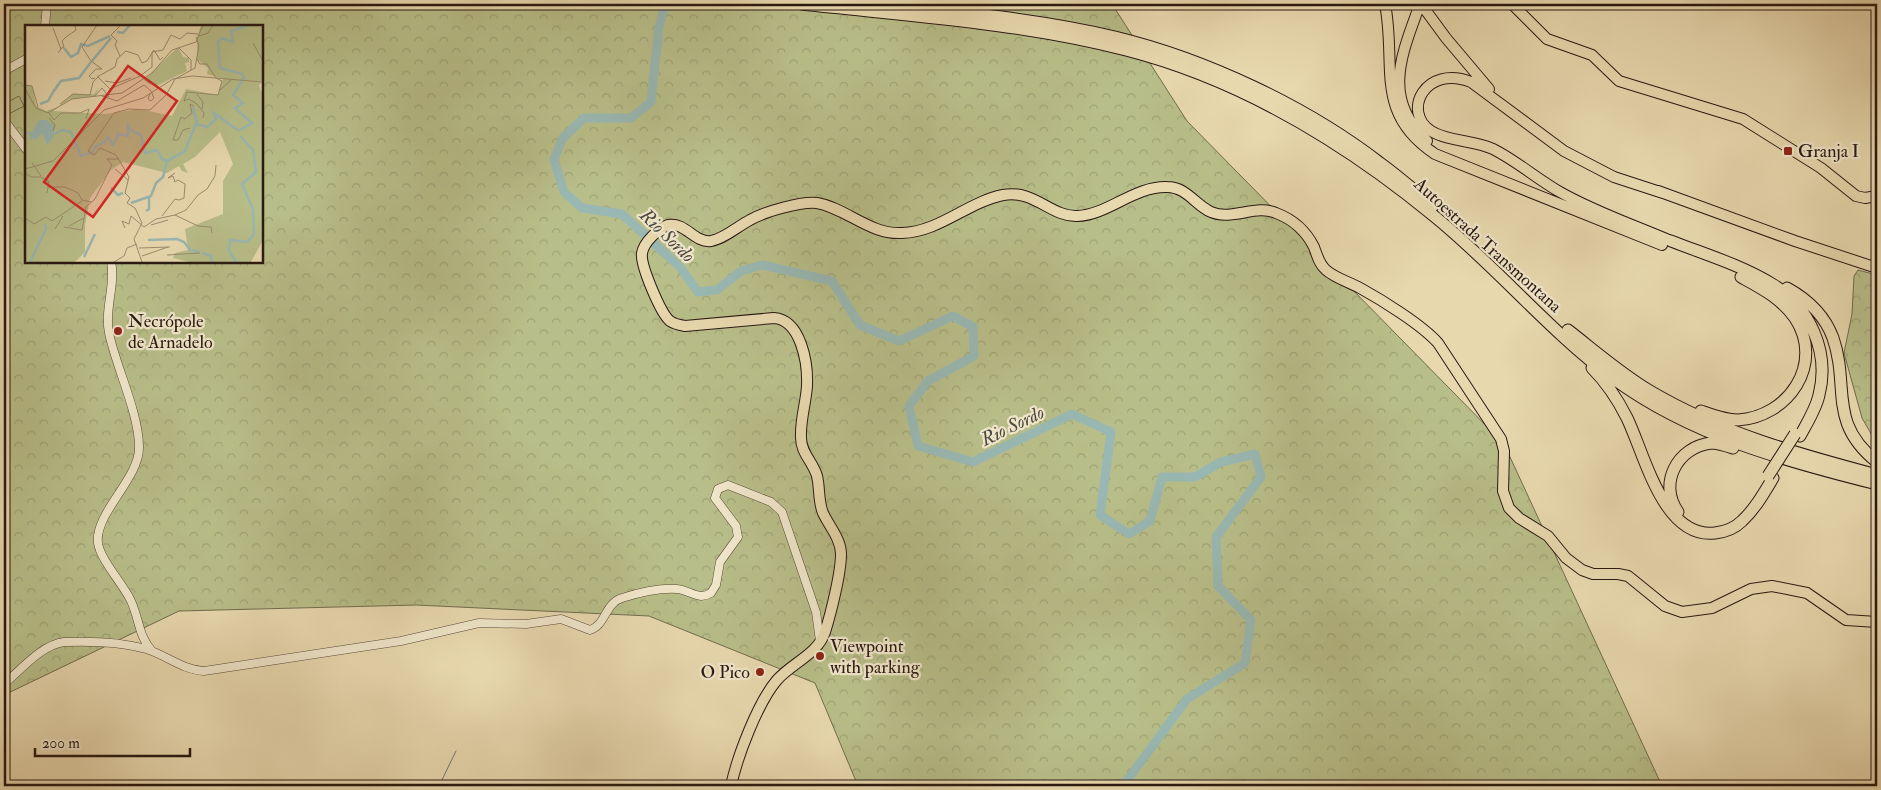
<svg xmlns="http://www.w3.org/2000/svg" width="1881" height="790" font-family="'IM FELL Double Pica',serif">
  <style>
    .forest { fill: url(#forest-crowns); stroke: #706c4e; fill-rule: evenodd }
    .pitch { fill: #b8be89; stroke: #706c4e }
    .lines { fill: none; stroke-linecap: round; stroke-linejoin: round }
    .stream { stroke: #6c7873; stroke-width: 1 }
    .river { stroke: #99b8b3; stroke-width: 9 }
    .tertiary-casing { stroke: #594939; stroke-width: 9 }
    .primary-casing { stroke: #291912; stroke-width: 12 }
    .trunk-casing { stroke: #291912; stroke-width: 12 }
    .motorway-casing { stroke: #291912; stroke-width: 13 }
    .tertiary { stroke: #f0e6ca; stroke-width: 8 }
    .primary { stroke: #e8d8ae; stroke-width: 10 }
    .trunk { stroke: #e8d8ae; stroke-width: 10 }
    .motorway { stroke: #e8d8ae; stroke-width: 11 }
    .motorway-bridge-casing { stroke: #291912; stroke-width: 13; stroke-linecap: butt }
    .motorway-bridge { stroke: #e8d8ae; stroke-width: 11 }
    .poi-dot { fill: #8f2418; stroke: #f0e6ca; stroke-width: 2 }
    .labels { text-anchor: middle; stroke-width: 4.5; stroke-linejoin: round; paint-order: stroke }
    .poi-label { font-size: 18px; fill: #291912; stroke: #f0e6ca; text-anchor: start }
    .street-label { font-size: 18px; fill: #291912; stroke: #f0e6ca }
    .water-label { font-size: 19px; font-style: italic; fill: #4b4942; stroke: #f0e6ca }
    .inset-river { fill: none; stroke: #99b8b3; stroke-width: 2.5 }
    .inset-road { fill: none; stroke: #9c8c70; stroke-width: 1 }
    .view { fill: #d62828; fill-opacity: 0.15; stroke: #d62828; stroke-width: 2.5 }
    .inset-edge { fill: none; stroke: #291912; stroke-width: 2.5 }
  </style>
  <defs>
    <pattern id="forest-crowns" width="20" height="18" patternUnits="userSpaceOnUse" patternTransform="scale(1.25)"><rect width="20" height="18" fill="#b8be89"/><path d="M2 6a3 3 0 1 1 6 0M12 15a3 3 0 1 1 6 0" fill="none" stroke="#9ea375"/></pattern>
  </defs>
  <rect width="100%" height="100%" fill="#e8d8ae"/>
  <filter id="stains"><feTurbulence type="fractalNoise" baseFrequency=".004" numOctaves="4"/><feColorMatrix values="0 0 0 0 .2 0 0 0 0 .09 0 0 0 0 .02 0 0 0 .5 -.17"/></filter>
  <radialGradient id="worn" r=".72"><stop offset=".6" stop-color="#630" stop-opacity="0"/><stop offset="1" stop-color="#630" stop-opacity=".3"/></radialGradient>
  <!-- forest -->
  <path class="forest" d="M4,4H1112L1187,121L1504,444L1662,786H858L815,683L649,616L416,605L179,611L4,695ZM26,26H261V261H26Z
    M1858,270L1877,275V444L1862,418L1844,353L1852,314L1854,276Z"/>
  <!-- pitch -->
  <path class="pitch" d="M19,96L24,106L7,115L4,104Z"/>
  <g class="lines">
    <!-- stream -->
    <path class="stream" d="M439,786L456,751"/>
    <!-- river -->
    <path class="river" d="M665,4L659,27L651,102L631,118H584L562,139L554,160L564,192L582,208L622,214L680,267L698,292L717,290L741,271L762,265L832,281L860,325L899,341L953,316L973,327L974,356L928,381L909,406L918,446L973,462L1072,414L1111,432L1100,515L1129,534L1150,521L1162,477H1195L1221,462L1255,454L1261,477L1216,537L1218,586L1251,620L1245,663L1187,699L1123,786"/>
    <defs>
      <path id="tertiary" d="M45,26L47,4
        M4,71L26,59
        M4,120L26,149
        M111,261C116,285 104,310 109,333C116,367 139,413 139,447C140,478 94,514 98,543C100,559 122,583 130,599C139,616 138,636 152,651
        M4,684C21,670 41,645 64,642C90,641 121,642 146,649C166,655 183,670 204,671L401,641L479,623L526,624L561,619L590,630C606,625 605,603 622,598C638,593 661,588 677,589C690,590 698,601 711,593L716,585L720,562L738,537L736,526L715,498L718,489L728,485L771,502L782,512L816,612L820,641"/>
      <path id="primary" d="M1512,4L1547,39L1592,55L1619,81L1743,119L1821,168L1856,196L1865,198L1877,196
        M731,786C737,757 758,702 777,680C792,663 818,654 825,632C831,613 841,573 841,554C841,539 829,526 823,513C818,501 820,488 817,476C813,462 801,453 801,438C800,420 806,403 807,386C808,363 801,320 774,318L685,326C679,325 674,324 670,321C661,314 640,265 642,253C644,242 658,229 668,225C686,222 694,243 711,241C724,239 738,226 750,220C764,212 801,201 817,203C846,208 870,235 902,233C939,232 968,202 1003,195C1034,189 1051,217 1077,216C1108,215 1134,186 1167,187C1187,187 1195,205 1211,212C1232,221 1256,204 1276,213C1292,219 1306,231 1314,247C1317,255 1319,264 1326,270C1335,278 1349,282 1360,288C1382,300 1422,325 1438,343L1501,439L1504,451L1503,491L1509,508L1519,518L1548,536L1566,558L1582,570L1593,574H1618L1628,576L1665,606L1682,612L1712,608L1751,589L1772,586L1807,593L1846,620L1877,622"/>
      <path id="trunk" d="M1385,4C1397,65 1373,113 1435,154L1662,245
        M1420,4C1402,54 1381,98 1427,141
        M1421,4L1446,38L1489,89
        M1658,191L1795,241L1877,268
        M1663,193L1614,177L1564,151L1471,82C1426,64 1401,111 1431,131C1449,142 1474,140 1493,149C1517,161 1537,179 1560,192C1595,212 1634,225 1671,241"/>
      <path id="motorway" d="M802,4C910,16 1021,23 1126,50C1196,68 1265,100 1326,138C1363,161 1400,188 1434,216C1497,267 1549,331 1614,379C1692,436 1785,461 1877,484
        M883,4C960,12 1039,19 1115,37C1206,59 1306,106 1380,163C1398,176 1415,191 1433,206
        M1671,241C1704,254 1741,265 1772,284C1810,307 1830,352 1819,395C1816,409 1807,423 1800,436
        M1787,288C1807,299 1825,316 1833,338C1850,387 1827,422 1877,462
        M1568,330C1595,351 1621,374 1650,391C1721,433 1798,454 1877,475
        M1592,368C1606,382 1618,400 1627,418C1645,455 1663,539 1715,533C1724,532 1735,528 1742,521C1755,509 1764,493 1773,478
        M1701,411C1712,415 1725,420 1738,420C1788,417 1825,364 1795,318C1781,298 1761,288 1741,277
        M1678,512C1658,484 1677,447 1711,443C1717,443 1727,446 1733,448"/>
    </defs>
    <!-- tertiary casing -->
    <use href="#tertiary" class="tertiary-casing"/>
    <!-- primary casing -->
    <use href="#primary" class="primary-casing"/>
    <!-- trunk casing -->
    <use href="#trunk" class="trunk-casing"/>
    <!-- motorway casing -->
    <use href="#motorway" class="motorway-casing"/>
    <!-- tertiary -->
    <use href="#tertiary" class="tertiary"/>
    <!-- primary -->
    <use href="#primary" class="primary"/>
    <!-- trunk -->
    <use href="#trunk" class="trunk"/>
    <!-- motorway -->
    <use href="#motorway" class="motorway"/>
    <defs>
      <path id="motorway-bridge" d="M1768,476L1795,434"/>
    </defs>
    <!-- motorway-bridge casing -->
    <use href="#motorway-bridge" class="motorway-bridge-casing"/>
    <!-- motorway-bridge -->
    <use href="#motorway-bridge" class="motorway-bridge"/>
  </g>
  <!-- markers -->
  <g class="poi-dot">
    <rect x="1783" y="146" width="10" height="10" rx="2.5"/>
    <circle cx="118" cy="331" r="5"/>
    <circle cx="820" cy="656" r="5"/>
    <circle cx="760" cy="672" r="5"/>
  </g>
  <g class="labels">
    <!-- poi labels -->
    <g class="poi-label">
      <text x="1798" y="157">Granja I</text>
      <text x="128" y="327">Necrópole<tspan x="128" dy="21">de Arnadelo</tspan></text>
      <text x="830" y="652">Viewpoint<tspan x="830" dy="21">with parking</tspan></text>
      <text x="750" y="678" text-anchor="end">O Pico</text>
    </g>
    <!-- street labels -->
    <g class="street-label">
      <text transform="translate(1488 245) rotate(42)" y="6">Autoestrada Transmontana</text>
    </g>
    <!-- water labels -->
    <g class="water-label">
      <text transform="translate(668 235) rotate(44)" y="7">Rio Sordo</text>
      <text transform="translate(1012 425) rotate(-26)" y="7">Rio Sordo</text>
    </g>
  </g>
  <!-- overview -->
  <g transform="translate(25 25)">
    <rect width="238" height="238" fill="#e8d8ae"/>
    <path d="M176,0H237V55L234,61L238,70V215L226,237H164L148,233L150,228L163,225L160,204L198,189V156L208,139L195,107L170,132L158,139L163,148L157,146L154,141L142,148L98,137L86,145L65,173L60,200V227L50,237H0V59L7,61L11,81L21,86L33,82L47,69H69L74,62L70,71L45,74L28,86L80,89L114,84L147,91L161,64L193,70L198,54L182,49L183,43L172,34V13ZM153,22L158,32L164,33V37L160,38L162,46L131,61L124,59L119,55Z" fill="#b8be89"/>
    <path d="M14,95H22L29,101V112L22,120L17,108L12,114L2,115L6,112L0,107H7Z" fill="#99b8b3"/>
    <path class="inset-river" d="M92,7L98,8L105,0M39,23L46,32L53,28L56,19L63,21L85,11M67,36L86,13M28,67L36,56L54,53L66,37M15,79L23,76L28,67M168,82L172,98M215,105L227,98L210,83L218,78L208,70L219,53L217,49L195,43L193,17L197,13L208,17L206,6L224,0M30,109L37,105L46,107L56,131L68,127L70,122L80,117L83,112L88,120L93,109L103,111V100L107,106L116,110L120,128L132,125L137,134L142,136L160,126L171,99L182,102L191,94L189,88L214,106M86,163L93,170L98,168M106,178L126,171L131,158L138,152L142,136M121,186L124,184V172M123,215L152,214L159,217L165,225L174,227M177,228L186,231L187,237M59,232L70,209M5,237L21,204L20,199M211,237L204,226L205,215L222,217L229,209L228,184L217,159L231,147L228,125L215,111"/>
    <path class="inset-road" d="M28,3L36,24L33,28M174,11L183,8L188,0M228,18L238,36M154,23L166,35V45M35,24L39,22L37,16L41,12L51,5L50,1M95,31L90,20L92,16L86,10L96,0M172,34L175,39H182L191,53L197,56L193,70L162,67L159,76L164,74L172,79L179,88L178,93M71,44H77L66,36L57,22L72,0M72,52L90,42L92,34L101,26L113,30L117,38L122,36L129,25L135,35L138,32M70,53L67,54L64,51L71,44M80,56L92,58L106,53M0,60L7,61L13,82M0,64L11,83L23,88L47,74L97,68L127,48L147,25L171,17L178,0M194,66L206,55M172,69L178,77L177,84M77,71L92,76L119,60L126,66L129,73L126,76L123,74L125,69M69,72L77,63L84,72M35,79L48,69L65,70L68,57L73,52L85,64L115,51L127,42V27L138,25L146,10L155,14L162,8L173,9M24,88L29,95L36,88H55L64,84L61,94M24,93L30,100L28,106M165,103L158,105L153,115H148L156,92L160,94L167,88L165,79L169,81M7,138L16,151M0,144L28,136L79,85L118,73L148,54L167,51L238,57M90,144L103,155M0,148L6,152H16M150,148L143,153L148,151L150,157L153,155L160,159L159,173L154,175M16,152L24,157L22,168M24,162H40L53,168L57,175L66,177M173,170L182,164L190,151L191,140M150,190L173,201L186,202L187,208M137,191L150,174L154,175M0,193L9,199L21,192L27,196L57,176M126,200L143,195M44,201L59,193M39,202L57,205L61,182L70,174L87,140L82,134H94M100,203L97,196L104,199L106,191L119,202L131,194L150,190L161,185L173,170M30,204L38,191M114,223L145,222M142,230L175,228M117,231L143,222M89,237L99,231L102,223L112,219M117,237L109,214L117,198L110,183L102,178L105,173L100,168L104,152L91,130L75,123L69,130L63,126L89,88L104,84L125,85L141,70L150,54L170,43L174,21L171,12"/>
    <path class="view" d="M103,41L152,76L68,192L19,157Z"/>
    <rect width="238" height="238" class="inset-edge"/>
  </g>
  <!-- margin -->
  <rect width="1881" height="790" fill="none" stroke="#e8d8ae" stroke-width="20"/>
  <rect x="5" y="5" width="1871" height="780" fill="none" stroke="#291912" stroke-width="2.5"/>
  <rect x="10" y="10" width="1861" height="770" fill="none" stroke="#291912"/>
  <!-- scale -->
  <path d="M35 748v8h155v-8" fill="none" stroke="#291912" stroke-width="2.5"/>
  <text x="42" y="748" font-size="15" fill="#291912" stroke="#f0e6ca" stroke-width="4" paint-order="stroke">200 m</text>
  <rect width="100%" height="100%" filter="url(#stains)"/>
  <rect width="100%" height="100%" fill="url(#worn)"/>
</svg>
